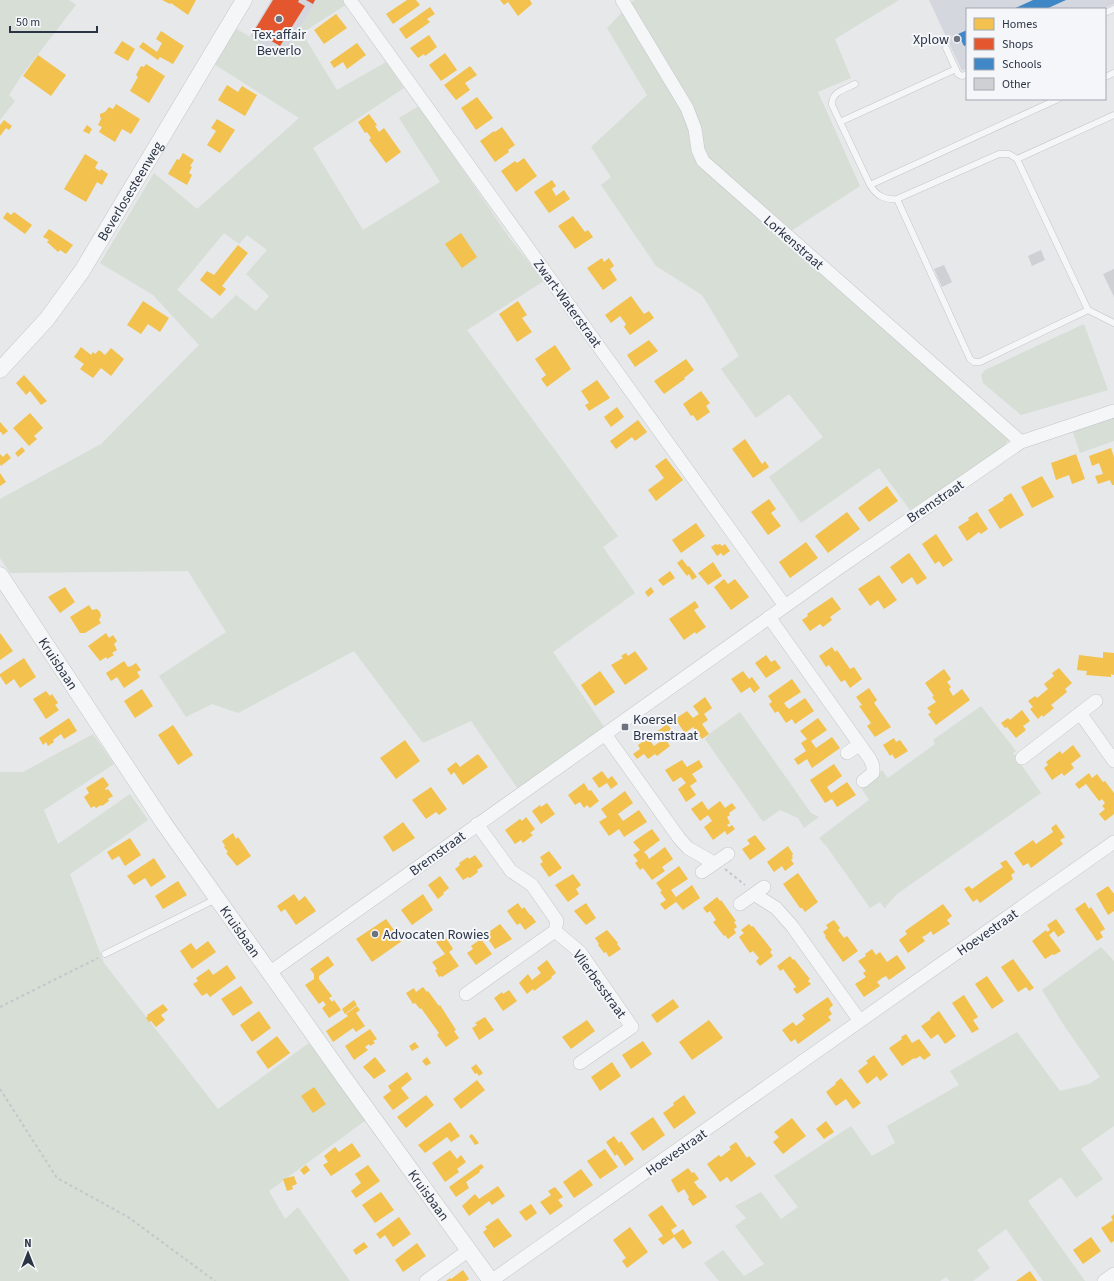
<svg xmlns="http://www.w3.org/2000/svg" width="1114" height="1281" font-family="'Source Sans 3',sans-serif">
  <style>
    .built { fill: #d4d7dd }
    .green { fill: #d6ded6; fill-rule: evenodd }
    .homes { fill: #f2c14e }
    .shops { fill: #e4572e }
    .schools { fill: #3f88c5 }
    .building { fill: #ced0d3 }
    .lines { fill: none; stroke-linecap: round; stroke-linejoin: round }
    .service-casing { stroke: #c4c6c8; stroke-width: 7 }
    .minor-casing { stroke: #c4c6c8; stroke-width: 14 }
    .tertiary-casing { stroke: #c4c6c8; stroke-width: 17 }
    .path { stroke: #c5c6ca; stroke-width: 2; stroke-dasharray: 3 3; stroke-linecap: butt }
    .service { stroke: #f5f6f7; stroke-width: 6 }
    .minor { stroke: #f5f6f7; stroke-width: 13 }
    .tertiary { stroke: #f5f6f7; stroke-width: 16 }
    .poi-dot { fill: #6c737f; stroke: #f4f6f9; stroke-width: 1.5 }
    .labels { text-anchor: middle; stroke-width: 4; stroke-linejoin: round; paint-order: stroke }
    .poi-label { font-size: 14px; fill: #2b3445; stroke: #f4f6f9; text-anchor: start }
    .street-label { font-size: 14px; fill: #2b3445; stroke: #f4f6f9 }
  </style>
  <rect width="100%" height="100%" fill="#e6e8ea"/>
  <!-- built -->
  <path class="built" d="M271,0H317L282,57L250,36Z
    M929,0H1114V4L1103,9H967V68L962,71Z"/>
  <!-- green -->
  <path class="green" d="M0,0H69L76,5L22,75L9,95L15,101L0,120Z
    M317,0H344L347,4L302,33L337,90L386,62L404,88L313,148L363,230L440,182L399,118L419,106L511,240L544,281L467,330L618,536L603,547L635,593L553,652L605,728L518,789L471,721L423,743L354,651L238,713L212,704L186,717L159,676L226,632L188,571L10,573L0,558V499L101,444L199,345L153,295L100,263L154,173L197,209L299,118L214,64L235,28L282,56ZM224,233L239,244L247,235L267,250L246,274L269,296L256,311L236,295L212,319L177,290Z
    M634,0H899L835,39L851,78L818,92L860,186L791,231L1010,438L1002,448L910,510L879,468L801,523L769,477L823,437L789,394L756,418L721,369L739,356L702,295L656,266L601,185L611,177L591,147L647,95L607,28Z
    M1084,324L1108,390L1021,415L983,383L981,375L985,370Z
    M1114,416V441L1080,453L1072,430Z
    M981,706L1016,751L1013,753L1041,793L897,894L887,905L885,909L880,902L870,908L827,847L819,838L869,800L860,786L863,784L882,770L888,778L935,744L933,740Z
    M740,712L811,813L819,817L804,828L798,818L780,810L763,822L705,739L709,734Z
    M93,734L114,764L44,810L58,844L130,794L148,820L70,874L104,963L218,1109L309,1043L366,1120L269,1191L285,1219L298,1207L350,1281H0V772H23Z
    M1101,947L1114,961V1126L1081,1149L1103,1179L1076,1198L1061,1177L1028,1201L1085,1281H1043L1006,1229L977,1250L990,1268L973,1281H950L946,1277L940,1281H719L704,1263L723,1250L744,1276L764,1264L735,1226L746,1218L735,1206L761,1192L781,1219L798,1207L774,1176L851,1126L872,1156L895,1143L887,1126L959,1085L950,1071L1017,1032L1060,1091L1089,1084L1100,1077L1065,1027L1042,990Z"/>
  <!-- homes -->
  <path class="homes" d="M162,0H196L188,15L171,3L170,4Z
    M407,0H416L420,5L393,24L386,14Z
    M500,0H530L532,4L518,16L508,2L504,5Z
    M430,7L435,14L427,19L430,22L406,39L399,29Z
    M336,14L347,28L324,44L314,30Z
    M161,31L184,46L173,64L160,57L158,60L139,47L143,42L157,52L162,43L156,39Z
    M429,35L437,47L425,56L424,54L418,58L410,48Z
    M122,41L135,49L128,61L114,53Z
    M357,43L366,55L347,69L343,62L334,68L330,62Z
    M445,53L457,70L441,81L429,65Z
    M38,55L66,75L51,96L23,76Z
    M146,64L165,76L149,103L130,91L138,77L136,75L141,66L144,67Z
    M470,66L477,75L465,83L470,90L456,100L444,85Z
    M227,85L238,92L242,86L257,95L245,116L218,100Z
    M477,97L493,118L476,130L461,108Z
    M116,104L140,119L131,134L122,129L115,142L99,132L102,127L98,125L101,119L100,116V114L105,112L109,107L113,109Z
    M369,114L377,125L375,126L379,132L384,128L401,152L386,163L369,140L371,138L367,132L365,133L358,122Z
    M217,119L235,130L220,153L207,145L216,131L211,128Z
    M4,120L12,126L9,130L6,128L0,136V125Z
    M87,125L92,129L89,134L83,131Z
    M502,127L515,145L508,150L509,152L495,162L480,141L494,131L495,132Z
    M183,153L194,160L190,166L192,167L189,173L192,175L187,185L168,174L177,159L179,160Z
    M85,154L98,162L95,168L100,171L101,169L108,174L102,185L97,182L86,202L64,189Z
    M524,158L537,176L516,192L501,171L515,161L517,163Z
    M552,180L556,186L552,189L556,196L564,190L570,199L549,213L534,192Z
    M7,212L11,215L14,212L32,225L25,234L3,218Z
    M573,216L585,232L588,230L593,237L575,249L558,226Z
    M49,229L73,245L66,254L60,250L58,252L47,242L49,240L43,237Z
    M461,233L477,257L462,268L445,244Z
    M238,245L248,253L222,286L226,289L220,296L200,280L207,271L214,275Z
    M602,258L604,262L609,258L614,266L610,269L617,280L603,290L587,268Z
    M631,296L644,314L649,311L654,318L630,335L624,327L626,324L620,316L611,323L605,315Z
    M143,301L169,318L160,332L148,324L141,334L127,325Z
    M518,301L527,315L522,318L532,332L517,342L499,314Z
    M649,340L658,351L635,367L627,355Z
    M555,345L571,369L547,387L541,379L546,375L535,359Z
    M81,347L91,355L93,352L95,354L99,350L105,355L111,348L124,359L111,376L101,368L93,378L80,369L84,364L74,357Z
    M686,359L694,370L684,378L685,379L664,394L654,381Z
    M24,375L47,401L41,405L30,391L26,395L16,383Z
    M597,380L610,398L589,411L585,405L589,403L581,391Z
    M701,391L710,403L706,406L710,412L697,421L693,415L691,416L683,404Z
    M617,407L624,417L611,427L604,417Z
    M30,413L43,428L34,436L37,439L29,446L13,428Z
    M638,420L647,432L635,441L632,437L616,449L610,441Z
    M0,422L8,431L3,435L1,432H0Z
    M745,439L762,464L765,461L769,467L753,478L732,449Z
    M22,447L25,451L18,457L15,453Z
    M1111,448L1114,457V485H1112L1110,480L1098,484L1095,476L1103,474L1099,463L1092,466L1089,456Z
    M7,453L11,458L1,466L0,464V454L3,457Z
    M1076,454L1085,479L1072,484L1069,475L1056,480L1051,463Z
    M666,458L683,480L656,501L648,490L664,478L655,466Z
    M0,473L6,482L0,486Z
    M1042,476L1054,497L1032,508L1021,487Z
    M887,486L898,501L869,522L858,508Z
    M1011,493L1024,515L1000,529L988,510L1004,500L1003,498Z
    M769,499L776,509L771,513L781,526L768,535L751,512Z
    M847,512L860,529L828,553L815,536Z
    M977,512L988,529L981,534L979,532L967,541L958,527L969,520L968,518Z
    M696,523L705,536L681,553L672,540Z
    M936,534L953,560L943,567L939,561L935,564L922,544Z
    M806,542L818,558L790,578L779,562Z
    M716,544L717,545L720,544L722,546L725,544L730,551L723,556L721,553L717,556L711,547Z
    M909,553L927,578L917,585L912,577L902,584L890,567Z
    M682,559L688,567L689,566L697,577L692,580L689,574L687,576L677,563Z
    M713,562L722,576L708,585L698,573Z
    M670,571L675,578L663,586L658,580Z
    M879,575L897,600L884,609L878,600L870,606L858,589Z
    M724,579L728,584L735,579L749,597L731,610L714,587Z
    M65,587L75,602L60,613L48,597Z
    M651,587L654,592L648,597L645,592Z
    M832,597L841,609L830,617L832,620L823,627L820,624L810,631L802,620L808,616L807,614Z
    M695,601L699,607L694,610L706,627L696,634L695,632L684,640L669,619Z
    M89,605L92,610L97,609L100,612L101,616L99,620L101,623L85,633H80L70,617Z
    M0,633L13,651L0,660Z
    M106,633L109,638L113,635L117,641L114,644L117,650L112,653L114,655L107,659L106,657L100,661L88,646Z
    M832,647L835,652L837,650L850,669L854,667L862,679L850,688L845,680L841,682L829,665L826,667L819,656Z
    M635,651L648,669L625,685L611,665L623,658L621,656L626,653L628,656Z
    M1103,652L1114,653V675L1111,674V677L1086,675L1087,671L1077,670L1079,655L1103,658Z
    M766,655L771,662L775,660L781,668L766,678L755,663Z
    M24,658L36,677L20,688L14,679L6,685L0,676V674Z
    M124,661L128,667L130,666V667L136,663L141,670L137,672L140,677L124,688L117,677L111,681L106,673Z
    M1059,668L1072,683L1065,689L1067,692L1051,705L1054,708L1043,717L1042,715L1038,719L1030,709L1033,707L1028,701L1035,696L1037,698L1048,689L1044,684L1054,676L1052,673Z
    M944,669L951,679L947,682L951,687L949,689L953,696L962,689L970,700L936,725L928,714L931,712L927,708L936,702L932,697L934,696L925,683Z
    M600,671L615,692L595,706L581,685Z
    M743,671L749,679L752,677L760,688L754,693L750,687L741,693L731,679Z
    M792,679L801,692L784,703L786,706L789,709L805,698L814,711L795,724L792,719L786,723L778,711L775,713L769,704L772,702L768,696Z
    M869,688L877,700L874,703L891,727L875,737L867,726L871,723L859,706L862,705L856,697Z
    M142,689L153,706L135,718L124,701Z
    M46,691L50,696L52,694L58,703L55,705L59,710L46,719L33,699Z
    M705,697L712,708L704,714L708,720L702,724L709,734L702,739L693,727L685,733L675,719L687,711L693,718L699,714L693,706Z
    M1022,710L1030,721L1023,726L1026,730L1016,738L1007,727L1005,728L1001,723L1008,718L1010,720Z
    M69,718L77,731L64,739L61,734L53,740L54,742L48,746L46,742L43,745L39,738Z
    M818,718L827,730L811,741L816,748L832,737L840,748L812,768L807,759L798,765L794,759L806,751L801,743L807,739L800,731Z
    M667,724L675,734L666,740L670,746L657,756L655,754L648,759L644,754L637,759L633,754L640,749L638,745L648,738L654,746L661,741L655,733Z
    M173,725L193,755L178,765L158,735Z
    M894,738L896,742L900,740L908,751L895,759L892,754L890,756L883,745Z
    M405,740L420,761L396,779L380,758Z
    M1073,745L1081,756L1071,764L1074,768L1064,776L1062,773L1052,780L1044,768L1048,765L1046,762L1060,751L1062,754Z
    M478,754L488,767L463,785L454,772L451,775L447,769L456,762L460,767Z
    M682,760L687,767L699,760L703,767L692,774L697,781L690,786L696,795L686,802L678,789L686,783L681,777L673,782L665,770Z
    M834,764L842,776L827,787L831,793L847,782L856,795L837,807L832,799L825,803L810,780Z
    M602,771L608,779L612,776L618,784L611,789L607,783L599,788L592,778Z
    M1089,773L1092,778L1097,774L1103,782L1105,781L1114,793V814L1105,821L1099,814L1105,809L1102,806L1105,803L1102,799L1099,801L1086,784L1079,789L1075,784Z
    M103,777L109,785L105,789L106,790L108,789L113,796L108,799L109,801L102,806L101,805L96,808L94,806L91,808L84,797L89,793L86,788Z
    M584,783L589,791L591,790L599,801L590,808L587,805L584,808L580,802L575,805L568,795Z
    M431,787L447,809L439,815L436,812L426,819L412,800Z
    M625,791L633,803L618,814L623,821L639,810L647,822L624,837L619,829L609,836L599,822L607,817L601,809Z
    M702,801L708,810L720,801L725,808L732,803L736,808L729,813L730,815L727,817L730,823L727,825L729,827L732,825L735,829L727,835L725,831L713,840L704,827L712,821L708,815L700,821L691,809Z
    M547,803L555,814L541,824L532,811L540,805L541,807Z
    M526,817L535,829L530,833L533,835L523,843L521,840L515,844L505,830L520,819L522,821Z
    M403,822L415,838L393,852L383,837Z
    M1056,824L1065,837L1060,840L1063,844L1031,868L1028,863L1023,866L1014,853L1033,840L1036,844L1053,832L1051,828Z
    M652,829L660,840L644,852L647,855L649,859L665,847L673,859L662,867L665,871L652,880L643,868L640,870L635,863L638,861L633,855L640,850L633,842Z
    M233,833L236,839L238,837L251,856L237,866L226,853L228,852L224,847L225,846L222,841Z
    M755,835L766,849L750,860L742,849L750,844L747,840Z
    M130,838L141,855L125,866L119,856L112,860L107,852Z
    M788,846L793,854L792,856L793,858L791,860L794,864L785,871L782,866L774,872L767,862Z
    M549,851L562,868L549,877L540,864L543,862L540,857Z
    M475,855L483,866L477,870L478,872L470,878L468,877L463,880L455,869L460,865L459,863L468,857L469,859Z
    M154,858L166,877L151,887L145,878L134,885L127,876Z
    M1006,860L1015,872L1011,875L1013,879L980,903L977,899L973,902L964,889L969,886L972,889L987,878L1003,867L1000,863Z
    M679,866L688,879L671,890L676,897L692,885L700,898L683,910L676,902L665,910L660,904L666,900L660,892L662,891L656,883Z
    M798,873L818,902L805,912L802,908H800L783,884Z
    M573,874L581,885L576,889L579,894L568,902L555,885Z
    M440,876L449,888L443,893L444,894L438,899L428,885Z
    M178,881L187,895L163,909L155,896Z
    M1108,886L1114,894V911L1108,915L1096,894Z
    M294,894L299,901L305,896L316,911L296,925L285,909L281,912L277,906Z
    M423,894L433,910L412,925L401,910Z
    M717,897L720,901L721,900L736,921L734,922L737,927L734,929L736,933L728,939L725,935L724,936L713,922L716,920L710,911L707,913L703,908Z
    M1085,902L1089,909L1091,907L1105,929L1100,932L1103,937L1097,941L1075,909Z
    M518,903L522,909L524,907L530,915H531L536,922L525,930L520,923L517,925L507,911Z
    M586,903L596,918L586,925L574,911Z
    M943,904L952,916L947,920L950,924L933,935L931,931L926,935L922,937L925,941L908,953L899,940L907,934L905,931Z
    M386,919L402,941L372,962L356,939Z
    M1056,919L1065,932L1058,937L1054,931L1049,935L1061,951L1054,955L1053,954L1045,959L1032,941L1046,930L1047,932L1050,930L1047,925Z
    M834,920L840,928L838,930L844,938L847,936L858,951L843,962L825,937L826,936L823,932L828,928L826,925Z
    M500,924L512,939L495,949L488,939L489,938L486,934Z
    M749,924L752,927L753,926L772,950L770,952L773,956L760,966L756,961L759,958L753,951L750,953L739,937L744,933L741,930Z
    M607,930L618,943L617,944L621,949L609,957L606,952L604,953L598,945L599,944L595,938Z
    M445,936L453,949L449,952L459,966L442,977L441,976L439,977L435,970L437,969L432,962L445,954L436,942Z
    M481,939L492,954L476,965L467,953L473,949L471,946Z
    M208,941L216,952L192,969L180,951L191,943L196,950Z
    M872,949L876,955L880,952L887,962L897,955L906,968L889,980L886,976L882,978L877,982L880,986L864,997L855,984L866,977L863,973L866,971L858,961L866,956L865,954Z
    M328,956L334,965L319,976V979L332,996L329,998L332,1002L334,1000L341,1010L329,1018L322,1008L326,1005L323,1001L319,1004L305,985L314,979V974L310,969Z
    M790,956L793,960L794,959L810,979L808,981L811,984L797,994L793,989L796,987L783,969L780,971L777,966Z
    M1013,959L1034,988L1029,991L1026,987L1018,992L1001,967Z
    M547,960L556,973L551,977L552,978L534,991L533,989L527,994L519,983L528,974L532,980L541,973L537,968Z
    M227,965L236,978L210,997L207,993L202,996L193,984L198,981L196,978L209,969L213,975Z
    M987,976L1004,1001L992,1009L975,984Z
    M241,986L253,1003L233,1016L221,999Z
    M423,987L427,992L428,991L439,1006L440,1005L456,1030L454,1031L459,1038L446,1047L437,1035L439,1033L421,1008L420,1009L415,1003L413,1004L406,993L414,988L416,992Z
    M509,990L517,1001L503,1011L494,998L502,992L503,994Z
    M964,995L978,1017L973,1020L979,1029L972,1033L952,1003Z
    M828,997L833,1005L829,1009L832,1014L828,1017L831,1020L798,1044L795,1039L791,1042L782,1030L793,1022L796,1026L805,1019L802,1015Z
    M673,999L679,1007L657,1023L651,1015Z
    M354,1000L357,1005L345,1014L342,1009Z
    M163,1004L168,1010L161,1015L165,1020L156,1027L151,1021L149,1022L146,1018L148,1016L147,1015Z
    M357,1006L360,1010L356,1013L365,1026L356,1032L353,1028L333,1042L326,1031L348,1016L346,1014Z
    M259,1011L271,1028L252,1042L240,1025Z
    M939,1011L956,1036L945,1044L938,1034L931,1039L921,1026L931,1019L930,1018Z
    M485,1017L494,1030L479,1040L472,1028L477,1025L475,1023Z
    M587,1020L595,1031L571,1049L562,1037Z
    M709,1020L723,1038L692,1060L679,1042Z
    M370,1029L377,1039L373,1041L375,1043L370,1046L369,1044L365,1047L368,1050L354,1060L345,1046Z
    M906,1034L912,1043L919,1039L931,1055L924,1060L920,1056L915,1059L914,1058L902,1066L889,1048L902,1039L901,1037Z
    M277,1036L290,1053L268,1069L256,1052Z
    M643,1041L652,1054L631,1069L622,1055Z
    M415,1042L419,1047L412,1051L409,1046Z
    M874,1055L888,1075L880,1081L877,1076L867,1084L858,1071L868,1063L866,1061Z
    M375,1057L386,1071L374,1079L363,1067Z
    M427,1057L431,1063L426,1066L422,1061Z
    M612,1062L621,1076L600,1091L591,1077Z
    M476,1064L483,1073L479,1076L477,1073L475,1074L471,1068Z
    M407,1072L412,1079L401,1088L409,1098L393,1110L383,1097L391,1091L388,1086Z
    M841,1078L861,1103L853,1109L846,1099L836,1106L826,1092L836,1084L835,1083Z
    M477,1080L485,1090L461,1109L453,1099Z
    M314,1087L326,1104L313,1113L301,1096Z
    M426,1095L434,1105L406,1128L397,1117Z
    M684,1095L696,1113L674,1129L663,1113L674,1105L673,1103Z
    M653,1117L665,1135L643,1151L630,1133Z
    M792,1118L806,1136L783,1154L773,1142L779,1137L774,1132Z
    M826,1121L834,1132L824,1139L816,1129Z
    M450,1122L460,1136L451,1142L447,1137L425,1153L418,1145Z
    M472,1134L479,1143L475,1145L469,1136Z
    M614,1136L619,1143L621,1141L634,1159L625,1166L617,1154L615,1156L606,1142Z
    M736,1142L747,1158L749,1156L756,1164L731,1182L727,1177L720,1182L707,1164L719,1155L721,1157L731,1149L729,1147Z
    M352,1143L361,1156L331,1176L323,1165L328,1162L324,1156L335,1147L339,1152Z
    M605,1149L618,1167L600,1179L587,1161Z
    M450,1150L457,1159L461,1155L466,1162L457,1169L459,1172L445,1182L432,1163Z
    M481,1164L484,1167L479,1171L480,1172L466,1182L469,1188L456,1197L449,1187Z
    M306,1165L310,1170L304,1175L300,1170Z
    M368,1165L380,1181L356,1198L351,1191L361,1183L355,1174Z
    M688,1168L692,1173L694,1172L699,1179L694,1182L700,1190L701,1189L707,1197L693,1206L688,1199L689,1197L684,1189L678,1193L671,1180Z
    M581,1169L593,1185L574,1198L563,1182Z
    M294,1176L297,1184L292,1186L293,1189L287,1191L283,1179Z
    M498,1186L505,1196L492,1205L489,1201L469,1216L462,1206L475,1194L479,1199Z
    M555,1187L563,1197L558,1200L563,1206L550,1215L540,1202L551,1195L548,1191Z
    M381,1192L394,1210L375,1223L362,1205Z
    M531,1204L537,1213L526,1221L519,1212Z
    M662,1205L677,1226L671,1230L674,1235L683,1229L692,1243L683,1249L674,1237L663,1245L658,1239L663,1236L648,1215Z
    M1114,1214V1241L1111,1243L1101,1228L1113,1220L1111,1217Z
    M399,1217L411,1234L393,1247L385,1235L380,1239L376,1234Z
    M498,1218L512,1236L494,1248L483,1232L487,1229L485,1227Z
    M630,1227L648,1252L627,1268L622,1261L626,1258L613,1240Z
    M1091,1237L1101,1251L1083,1264L1073,1250Z
    M364,1242L368,1247L356,1255L353,1250Z
    M417,1243L426,1256L403,1272L395,1260Z
    M463,1270L469,1279L466,1281H446L450,1278L451,1279Z
    M1030,1271L1037,1281H1016Z"/>
  <!-- shops -->
  <path class="shops" d="M273,0H299L298,2L305,6L280,46L254,31Z
    M306,0H315L313,4Z"/>
  <!-- schools -->
  <path class="schools" d="M1033,0H1066L1046,9H1013Z
    M967,30V45L964,46L958,34Z"/>
  <!-- building -->
  <path class="building" d="M1041,250L1045,260L1032,266L1028,256Z
    M944,265L952,282L942,287L934,269Z
    M1114,269V297L1103,274Z"/>
  <g class="lines">
    <defs>
      <path id="service" d="M1105,13L1114,9
        M946,48L958,74L962,76L967,74
        M1105,77L1114,73
        M855,84C845,89 831,92 832,105L870,185C877,196 884,200 897,199L999,154H1009L1017,159L1088,310
        M840,122L956,69
        M1017,159L1114,115
        M870,185L1058,99
        M897,199L970,359L974,362H980L1088,310L1114,323
        M105,954L216,899"/>
      <path id="minor" d="M350,0L785,606
        M622,0L687,108L695,129L698,150L703,161L1021,442
        M769,617L870,759L873,766V773L863,781
        M1080,713L1114,761
        M605,734L679,838L688,848L714,863
        M847,753L859,745
        M1022,758L1096,701
        M477,824L511,871L532,885L557,921L555,931L580,952L632,1027L580,1063
        M702,872L728,854
        M754,894L776,908L792,926L860,1021
        M740,904L764,887
        M269,973L836,570L1021,442L1114,411
        M466,994L555,931
        M426,1281L469,1250
        M491,1281L1114,842
        M1104,1281L1114,1274"/>
      <g id="tertiary">
        <path id="s1" d="M0,370L47,319L82,271L244,0"/>
        <path id="s2" d="M0,575L163,822L345,1079L491,1281"/>
      </g>
    </defs>
    <!-- service casing -->
    <use href="#service" class="service-casing"/>
    <!-- minor casing -->
    <use href="#minor" class="minor-casing"/>
    <!-- tertiary casing -->
    <use href="#tertiary" class="tertiary-casing"/>
    <!-- path -->
    <path class="path" d="M725,869L745,885
      M0,1007L98,958
      M0,1089L57,1178L128,1217L215,1281"/>
    <!-- service -->
    <use href="#service" class="service"/>
    <!-- minor -->
    <use href="#minor" class="minor"/>
    <!-- tertiary -->
    <use href="#tertiary" class="tertiary"/>
  </g>
  <!-- markers -->
  <g class="poi-dot">
    <circle cx="279" cy="19" r="4"/>
    <circle cx="957" cy="39" r="4"/>
    <rect x="621" y="723" width="8" height="8" rx="2"/>
    <circle cx="375" cy="934" r="4"/>
  </g>
  <g class="labels">
    <!-- poi labels -->
    <g class="poi-label">
      <text x="279" y="39" text-anchor="middle">Tex-affair<tspan x="279" dy="16">Beverlo</tspan></text>
      <text x="949" y="44" text-anchor="end">Xplow</text>
      <text x="633" y="724">Koersel<tspan x="633" dy="16">Bremstraat</tspan></text>
      <text x="383" y="939">Advocaten Rowies</text>
    </g>
    <!-- street labels -->
    <g class="street-label">
      <text dy="5" stroke="none"><textPath href="#s1" startOffset="222">Beverlosesteenweg</textPath></text>
      <text transform="translate(794 242) rotate(41)" y="5">Lorkenstraat</text>
      <text transform="translate(568 303) rotate(54)" y="5">Zwart-Waterstraat</text>
      <text transform="translate(935 501) rotate(-34)" y="5">Bremstraat</text>
      <text dy="5" stroke="none"><textPath href="#s2" startOffset="106">Kruisbaan</textPath></text>
      <text transform="translate(437 853) rotate(-36)" y="5">Bremstraat</text>
      <text dy="5" stroke="none"><textPath href="#s2" startOffset="430">Kruisbaan</textPath></text>
      <text transform="translate(987 932) rotate(-35)" y="5">Hoevestraat</text>
      <text transform="translate(600 984) rotate(54)" y="5">Vlierbesstraat</text>
      <text transform="translate(676 1152) rotate(-35)" y="5">Hoevestraat</text>
      <text dy="5" stroke="none"><textPath href="#s2" startOffset="754">Kruisbaan</textPath></text>
    </g>
  </g>
  <!-- legend -->
  <rect x="966" y="8" width="140" height="92" fill="#f4f6f9" stroke="#a4a8b1"/>
  <rect x="974" y="18" width="20" height="12" fill="#f2c14e" stroke="#a4a8b1"/>
  <text x="1002" y="28" font-size="12" fill="#2b3445">Homes</text>
  <rect x="974" y="38" width="20" height="12" fill="#e4572e" stroke="#a4a8b1"/>
  <text x="1002" y="48" font-size="12" fill="#2b3445">Shops</text>
  <rect x="974" y="58" width="20" height="12" fill="#3f88c5" stroke="#a4a8b1"/>
  <text x="1002" y="68" font-size="12" fill="#2b3445">Schools</text>
  <rect x="974" y="78" width="20" height="12" fill="#ced0d3" stroke="#a4a8b1"/>
  <text x="1002" y="88" font-size="12" fill="#2b3445">Other</text>
  <!-- north arrow -->
  <g transform="translate(28 1253)" stroke="#f4f6f9" stroke-width="3" paint-order="stroke">
  <path d="M0-3L7 15L0 10L-7 15Z" fill="#2b3445"/>
  <text y="-6" font-size="11" font-weight="bold" text-anchor="middle" fill="#2b3445">N</text>
  </g>
  <!-- scale -->
  <path d="M10 26v6h87v-6" fill="none" stroke="#2b3445" stroke-width="2"/>
  <text x="16" y="26" font-size="12" fill="#2b3445" stroke="#f4f6f9" stroke-width="3" paint-order="stroke">50 m</text>
</svg>
